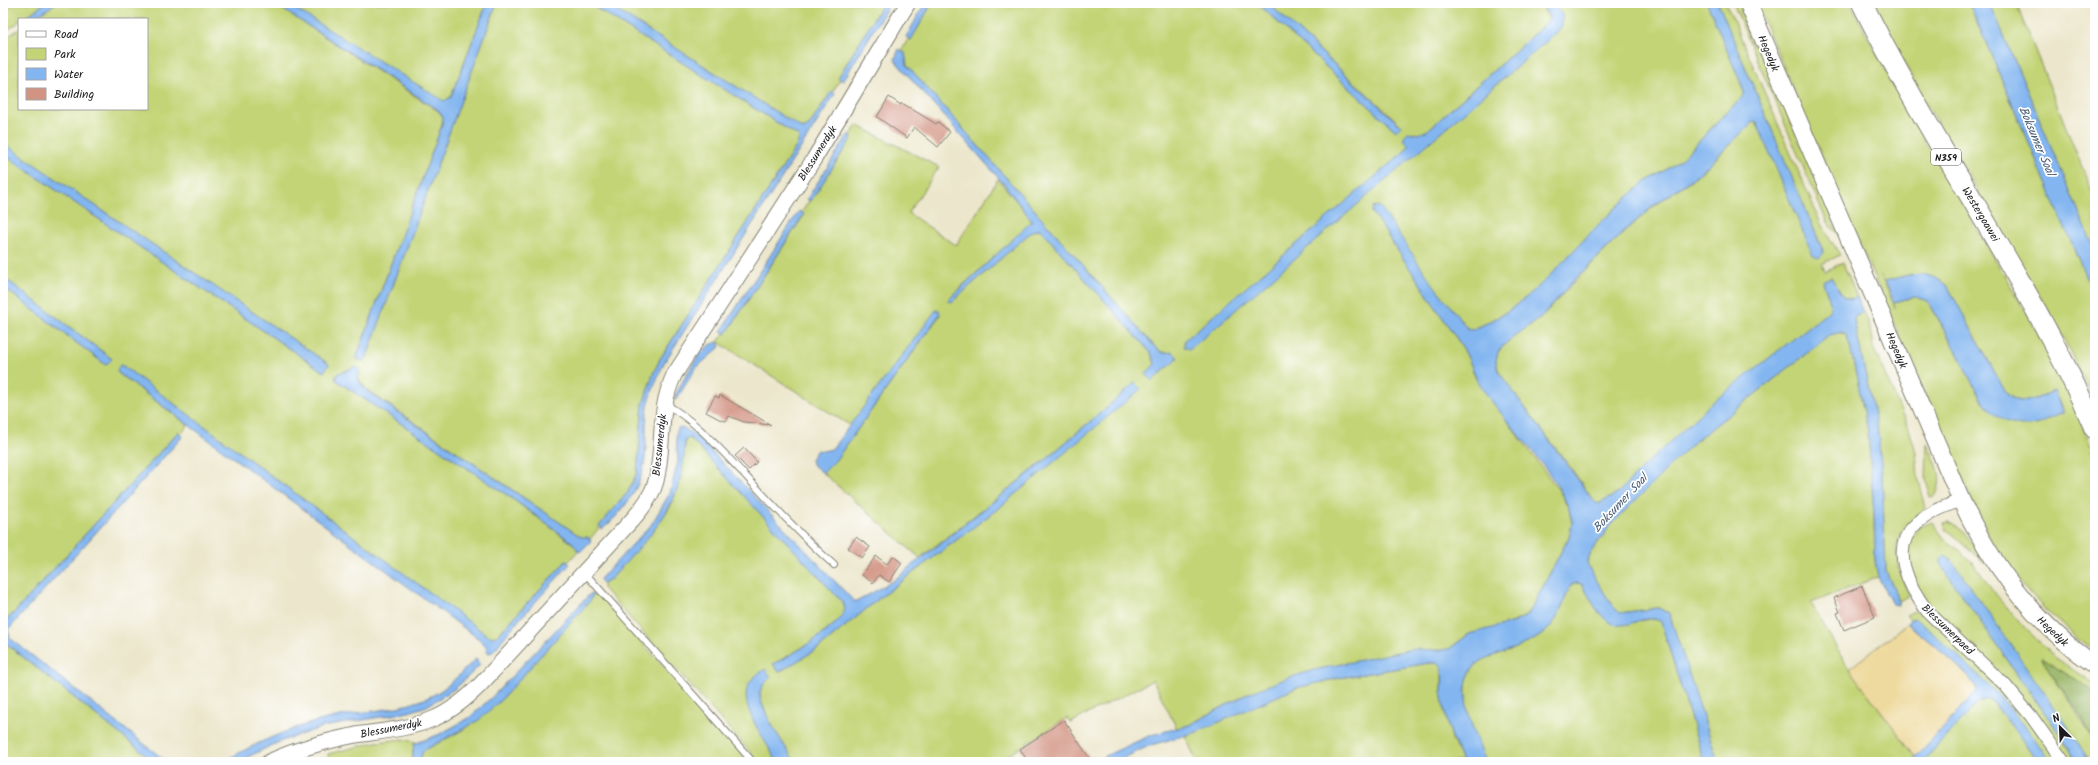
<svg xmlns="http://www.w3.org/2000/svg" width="2098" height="765" font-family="Kalam,sans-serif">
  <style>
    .green { fill: #c3d476; stroke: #707849; fill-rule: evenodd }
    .forest { fill: #9ab667; stroke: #5b6942 }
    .sand { fill: #eeda9e; stroke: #857b5d }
    .water { fill: #83b6f0; stroke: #506986 }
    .building { fill: #d29382 }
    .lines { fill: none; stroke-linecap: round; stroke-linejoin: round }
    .service-casing { stroke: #848274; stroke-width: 8 }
    .minor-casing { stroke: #848274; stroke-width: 14 }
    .tertiary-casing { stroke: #848274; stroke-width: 17 }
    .secondary-casing { stroke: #848274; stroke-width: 19 }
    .trunk-casing { stroke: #848274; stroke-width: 22 }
    .service { stroke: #fff; stroke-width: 6 }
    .minor { stroke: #fff; stroke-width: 12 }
    .tertiary { stroke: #fff; stroke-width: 15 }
    .secondary { stroke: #fff; stroke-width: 17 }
    .trunk { stroke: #fff; stroke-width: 20 }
    .labels { text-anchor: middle; stroke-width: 3.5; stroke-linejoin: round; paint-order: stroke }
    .shield { fill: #fff; stroke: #606060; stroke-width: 1 }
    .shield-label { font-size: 10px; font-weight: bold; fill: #1c1c1c }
    .street-label { font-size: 11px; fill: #1c1c1c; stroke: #fff }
    .water-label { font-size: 12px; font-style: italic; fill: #455a71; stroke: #fff }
  </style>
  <rect width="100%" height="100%" fill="#fff"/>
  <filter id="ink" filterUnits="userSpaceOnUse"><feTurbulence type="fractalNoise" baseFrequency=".025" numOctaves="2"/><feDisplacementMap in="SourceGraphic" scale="8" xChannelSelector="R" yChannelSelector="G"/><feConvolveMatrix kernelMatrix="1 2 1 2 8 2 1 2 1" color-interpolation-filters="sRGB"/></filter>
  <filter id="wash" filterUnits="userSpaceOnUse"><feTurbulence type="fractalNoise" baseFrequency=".012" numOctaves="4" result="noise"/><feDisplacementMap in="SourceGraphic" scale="16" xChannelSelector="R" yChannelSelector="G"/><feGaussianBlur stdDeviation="0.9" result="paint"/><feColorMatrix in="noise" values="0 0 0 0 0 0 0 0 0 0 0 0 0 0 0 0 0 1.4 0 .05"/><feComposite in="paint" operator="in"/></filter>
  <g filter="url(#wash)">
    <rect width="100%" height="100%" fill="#ece7cc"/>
    <!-- green -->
    <path class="green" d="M16,3H45L23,19H19V22L3,33V12Z
      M56,3H273L441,113L443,117L442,125L356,359L363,361L366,359L497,3H588L798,136L799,139L796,147L660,359L653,374L643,404L637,473L628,492L590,539L581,537L367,390L358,379L359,369L356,367L338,373L335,377L336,380L510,497L577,547L578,551L568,562L566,561L497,636L493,637L487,635L123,366L120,365L118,373L188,425L181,434L178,432L14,613L3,622V287L106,365L112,359L3,277V154L324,372L329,364L3,143V40L19,29V109H147V19H33Z
      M286,3H487L451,97L444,102Z
      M605,3H883L838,78L840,80L833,91L829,95L809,126L803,129Z
      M932,3H1257L1396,131L1401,125L1268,3H1540L1549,19L1546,23L1428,130L1419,135L1413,132L1407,149L1183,343L1319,237L1556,33C1565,17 1564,16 1552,3H1707L1740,81L1744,93L1742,97C1720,117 1702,140 1680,160C1669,169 1656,175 1644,183C1630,194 1616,208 1603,220C1561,262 1529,308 1471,330L1467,328L1373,208L1372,212L1463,348L1470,362L1475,377L1560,492L1569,509L1572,524L1569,537L1528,615L1505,626L1469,634L1449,649L1249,693L1189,725L1177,729L1153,680L1070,723L1067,718L997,762H795L772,726L761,701L760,692L764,684L765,669L747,702L757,727L777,762H759L603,588V584L612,578L670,508L680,481L686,438H690L694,441L843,603L845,608C841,627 791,655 773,664L779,672L819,648L882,596L999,508L1135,383L1038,466L920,558L823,473L835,461L940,315L851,426L718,342L724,333L726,334L804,215L801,213L809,201L812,199L852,138L851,135L857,125L939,167L908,213L956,245L998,179L1030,218L1031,223L950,297L953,301L1032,231L1040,229L1151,353L1155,364L1147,374L1168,353L1159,351L1155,347L907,65L905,53L902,50L908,39L911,40Z
      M1718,3H1726L1821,224L1840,255L1822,264L1825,271L1843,263L1857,297L1853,299L1843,297L1831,277L1825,280L1831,305L1829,311L1642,468L1617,494L1598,504L1593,500L1571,468L1503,379C1498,371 1493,359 1499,351C1509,335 1530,328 1543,315C1578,278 1612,241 1651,209C1666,196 1684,186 1700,173C1718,158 1733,141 1749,124L1755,121L1824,253Z
      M1733,3H1740L1840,237L1827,221L1820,206Z
      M1756,3H1850L1912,120L2027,313L2068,392L2095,456V650C2061,628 2029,596 2005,562C1986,534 1972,500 1957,470ZM1923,274L1936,278L1947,285L2006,393C2022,408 2037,398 2054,391L2064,412L2041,423L1982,402L1957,352L1928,301L1915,297L1894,302L1895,308L1881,275L1885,281L1908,275Z
      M1873,3H1969L2095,298V403L2056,323L1922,97Z
      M1990,3H2016L2095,199V250Z
      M1863,312L1869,323L1873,347L1910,432L1916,452L1918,477L1926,508C1886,535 1894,557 1909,596L1899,601L1886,571L1882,474L1878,433L1854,320L1855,317Z
      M1837,332L1846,334L1850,346L1868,431L1874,514L1875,561L1878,577L1811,603L1849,669L1916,757L1911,762H1718L1669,613L1658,608L1620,613L1613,607L1589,568L1587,562L1591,552L1610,526L1693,443L1830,335Z
      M1927,443C1935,461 1946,478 1935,496L1931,497L1926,480Z
      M1932,522L1947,542L1961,551L1974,564L1992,590L2026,629L2056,658L2095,685V692L2042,659L2095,742V762H2090L2066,724L1949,558L2003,654L2064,740L2077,762H2068L1929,606L1908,569L1907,552L1910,538L1920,527Z
      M1949,522C1966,530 1975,549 1985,564L1947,530L1944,523Z
      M1576,583L1582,584C1588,593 1594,608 1602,615C1625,634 1648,612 1661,622L1704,762H1486C1476,738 1452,686 1476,665C1484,657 1499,654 1509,650C1525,644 1540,639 1551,626C1560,615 1565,597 1571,585Z
      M593,595H597L613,610L749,762H419L423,751L461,731L501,700L590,601Z
      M1914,611L1923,614L1971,657L2027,718L2059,762H2050L1913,618L1910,620L1906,615Z
      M3,641L155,762H3Z
      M1429,663H1438L1442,666V696L1452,739L1462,762H1197L1185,736L1296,688L1339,678Z
      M1987,699L1992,701L2023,741L2037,762H1922L1978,703Z
      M403,739L416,742L413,749L412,762L329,761L328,754L376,742Z"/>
    <!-- forest -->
    <path class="forest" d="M2041,658L2095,692V742L2080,715Z"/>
    <!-- sand -->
    <path class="sand" d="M1907,623C1921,635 1974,676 1977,690L1916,757L1849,669Z"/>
    <!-- water -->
    <path class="water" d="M45,3H56L33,19H23Z
      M273,3H286L444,101L451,97L487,3H497L366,359L363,361L356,359L442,125L443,117L437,109Z
      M588,3H605L803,129L809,126L831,92L833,91L835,94L664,363C658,377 651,391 648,407C644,426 648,446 644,465C640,488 621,515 602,529L599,526L628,492L637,473L643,404L653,374L660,359L796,147L799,139L798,136Z
      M883,3H890L843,81L838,78Z
      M925,3H932L911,40L906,37Z
      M1257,3H1268L1401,126L1396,131Z
      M1540,3H1552L1562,14V26L1556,33L1195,345L1189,349L1184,347L1185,340L1407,149L1408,144L1404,140V136L1408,132L1419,134L1428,130L1546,23L1549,19L1548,14Z
      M1707,3H1718L1824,253L1819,258L1813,256L1757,123L1753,122L1700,173L1652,207L1624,232L1575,279L1542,316L1506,343L1498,352L1496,361L1498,371L1593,500L1598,504L1617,494L1642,468L1709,405L1829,311L1831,305L1823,282L1824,280L1831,277L1843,297L1852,299L1857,297L1863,312L1855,317L1854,320L1878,433L1882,474L1886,571L1899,601V605L1892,604L1878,577L1875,561L1874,514L1868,431L1850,346L1846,334L1842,332L1830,335L1693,443L1610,526L1591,552L1587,562L1589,568L1613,607L1620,613L1658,608L1669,613L1718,762H1704L1661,622C1646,611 1625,633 1609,622C1597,614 1589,596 1582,584L1576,583L1571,585C1565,597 1560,615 1551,626C1539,640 1521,646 1504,652C1495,656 1483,658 1476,665C1452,686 1476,738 1486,762H1462C1454,742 1444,719 1442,697C1442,687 1443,676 1442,666L1438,663H1429L1339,678L1296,688L1197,732L1151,745L1115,762H1101L1102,759L1105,756L1151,735L1189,725L1249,693L1285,679L1314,670L1412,649L1440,650L1449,649L1469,634L1515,622L1528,615L1569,537C1570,533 1572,527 1572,522C1567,482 1508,426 1484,391C1474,377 1471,362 1463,348L1372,212L1373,208L1378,206L1381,208L1430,280L1467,328L1471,330C1529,308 1561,261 1603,220C1616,208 1630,194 1644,183C1656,175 1669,169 1680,160C1702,140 1720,118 1742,97L1744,92L1740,81Z
      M1969,3H1990L2095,250V298Z
      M899,49L905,53L907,65L1155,347L1163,353L1173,352L1178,358L1152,381L1146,374L1155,364L1151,353L1040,229L1032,231L953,301L951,302L948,300L1032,221L1004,184L898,64L895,59Z
      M848,135H851L852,138L812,199L809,201L807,199Z
      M3,143L329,364L324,372L3,154Z
      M799,211L804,214L726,334L721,331Z
      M1923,274L1936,278L1947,285L2006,393C2022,409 2036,398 2054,391L2063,413C2053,417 2041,425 2029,426C1986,428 1973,382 1957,352C1948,335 1938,318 1928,301L1915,297L1894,302L1885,281L1908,275Z
      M3,277L112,359L106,365L3,287Z
      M936,310H939L940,314L835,461L823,473L812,464L811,459L817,450L823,451L832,449Z
      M718,342L720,347L696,368L676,400L675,396C684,380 698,346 718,342Z
      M120,365L123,366L487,635L493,637L497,636L566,561L570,564L510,630L493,652L488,653L486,646L479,639L118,373L117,370Z
      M354,367L360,369L358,380L367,391L581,537H588L591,541L580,552L578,551L573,543L510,497L336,380L338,373L345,372Z
      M1135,383L1141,389L999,508L882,596L819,648L779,672L773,664C791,655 842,627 845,608L843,603L690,438L685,440C685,505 652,533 612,578L603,584L600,579L651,525L670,493L678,461L676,436L678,428H684L699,438L849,596L854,601H858L894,580L1038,466Z
      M178,432L183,436L8,630L10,638L167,762H155L3,641V622L14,613Z
      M1946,556L1956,566L2066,724L2090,762H2077L2064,740L1944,570L1941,563V558Z
      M591,593L593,595L590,601L501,700L479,720L423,751L419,762H412L414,744L440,734L469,718L492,697Z
      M1913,618C1922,620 1931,632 1939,639C1980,675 2021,714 2050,762H2037L2023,741L1992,701L1987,699L1978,703L1922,762H1911L1977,690C1975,677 1920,634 1907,623Z
      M476,659L480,665L456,688L427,706L409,712L323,727L279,742L237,762H223C259,741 296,725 336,717C369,710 407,710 437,693C452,684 463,670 476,659Z
      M765,669L771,677C767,681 761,686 760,692C757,706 787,749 795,762H777C768,744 741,710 747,689C749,679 758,674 765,669Z"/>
    <g id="blocks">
      <!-- building -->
      <path class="building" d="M889,97L901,105L902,103L936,124L938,122L950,132L938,147L914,127L907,138L877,117Z
        M720,395L771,425L744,422L729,416L726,421L721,420L706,412L715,396L719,398Z
        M744,448L757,462L749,470L735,456Z
        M856,537L870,547L862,558L848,548Z
        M876,556L887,564L893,556L902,563L889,582L879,575L873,583L862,575Z
        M1862,586L1875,617L1844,630L1837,613L1840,612L1834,598Z
        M1064,720L1092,762H1028L1020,749Z"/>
    </g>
  </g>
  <g filter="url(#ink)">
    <use href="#blocks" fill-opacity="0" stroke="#848274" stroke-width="1"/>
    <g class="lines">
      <defs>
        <path id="service" d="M665,404C696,421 718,447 742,472C772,504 801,536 834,565
          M584,572L753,762"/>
        <path id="minor" d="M1961,500C1946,506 1930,512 1917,523C1888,548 1909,587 1928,612L2005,685L2031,716L2064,762"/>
        <path id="tertiary" d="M269,762C296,749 326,741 356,735C382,731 409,729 433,719C452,711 466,699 480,685L632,520C642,509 652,496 656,481C665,444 657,412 674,375L814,159L908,3"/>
        <path id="secondary" d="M1748,3L1961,500C1992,566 2034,623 2095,665"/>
        <path id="trunk" d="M1862,3C1934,148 2030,280 2095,429"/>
      </defs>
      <!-- service casing -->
      <use href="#service" class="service-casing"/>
      <!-- minor casing -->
      <use href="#minor" class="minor-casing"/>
      <!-- tertiary casing -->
      <use href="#tertiary" class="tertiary-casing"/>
      <!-- secondary casing -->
      <use href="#secondary" class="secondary-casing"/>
      <!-- trunk casing -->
      <use href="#trunk" class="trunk-casing"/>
      <!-- service -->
      <use href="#service" class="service"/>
      <!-- minor -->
      <use href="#minor" class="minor"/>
      <!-- tertiary -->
      <use href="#tertiary" class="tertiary"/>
      <!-- secondary -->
      <use href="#secondary" class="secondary"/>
      <!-- trunk -->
      <use href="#trunk" class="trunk"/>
    </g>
  </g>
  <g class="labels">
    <!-- shield labels -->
    <rect class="shield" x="1931" y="149" width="30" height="16" rx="3"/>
    <g class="shield-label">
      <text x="1946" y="161">N359</text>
    </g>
    <!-- street labels -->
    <g class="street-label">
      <text transform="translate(1769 53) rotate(67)" y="4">Hegedyk</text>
      <text transform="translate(817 153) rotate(-58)" y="4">Blessumerdyk</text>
      <text transform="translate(1981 214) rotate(59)" y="4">Westergoawei</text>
      <text transform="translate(1897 350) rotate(67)" y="4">Hegedyk</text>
      <text transform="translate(659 445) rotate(-84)" y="4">Blessumerdyk</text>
      <text transform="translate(1948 629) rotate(44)" y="4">Blessumerpaed</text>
      <text transform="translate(2053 631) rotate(43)" y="4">Hegedyk</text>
      <text transform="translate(391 728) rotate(-11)" y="4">Blessumerdyk</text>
    </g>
    <!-- water labels -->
    <g class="water-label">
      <text transform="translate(2037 141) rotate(67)" y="4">Boksumer Soal</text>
      <text transform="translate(1620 503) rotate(-47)" y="4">Boksumer Soal</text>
    </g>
  </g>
  <!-- margin -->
  <rect width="2098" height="765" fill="none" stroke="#fff" stroke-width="16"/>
  <!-- legend -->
  <rect x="18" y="18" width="130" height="92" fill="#ffffff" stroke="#a4a4a4"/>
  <rect x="26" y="31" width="20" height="6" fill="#ffffff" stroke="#a4a4a4"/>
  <text x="54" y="38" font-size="12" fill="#1c1c1c">Road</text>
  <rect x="26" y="48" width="20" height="12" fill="#c3d476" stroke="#a4a4a4"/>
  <text x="54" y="58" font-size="12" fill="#1c1c1c">Park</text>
  <rect x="26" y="68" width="20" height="12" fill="#83b6f0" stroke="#a4a4a4"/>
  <text x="54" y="78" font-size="12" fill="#1c1c1c">Water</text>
  <rect x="26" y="88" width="20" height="12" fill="#d29382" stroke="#a4a4a4"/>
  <text x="54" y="98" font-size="12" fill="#1c1c1c">Building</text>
  <!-- north arrow -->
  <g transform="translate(2060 727) rotate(336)" stroke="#ffffff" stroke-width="3" paint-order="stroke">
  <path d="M0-3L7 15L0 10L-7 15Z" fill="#1c1c1c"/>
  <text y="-6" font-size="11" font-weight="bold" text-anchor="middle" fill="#1c1c1c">N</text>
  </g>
</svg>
